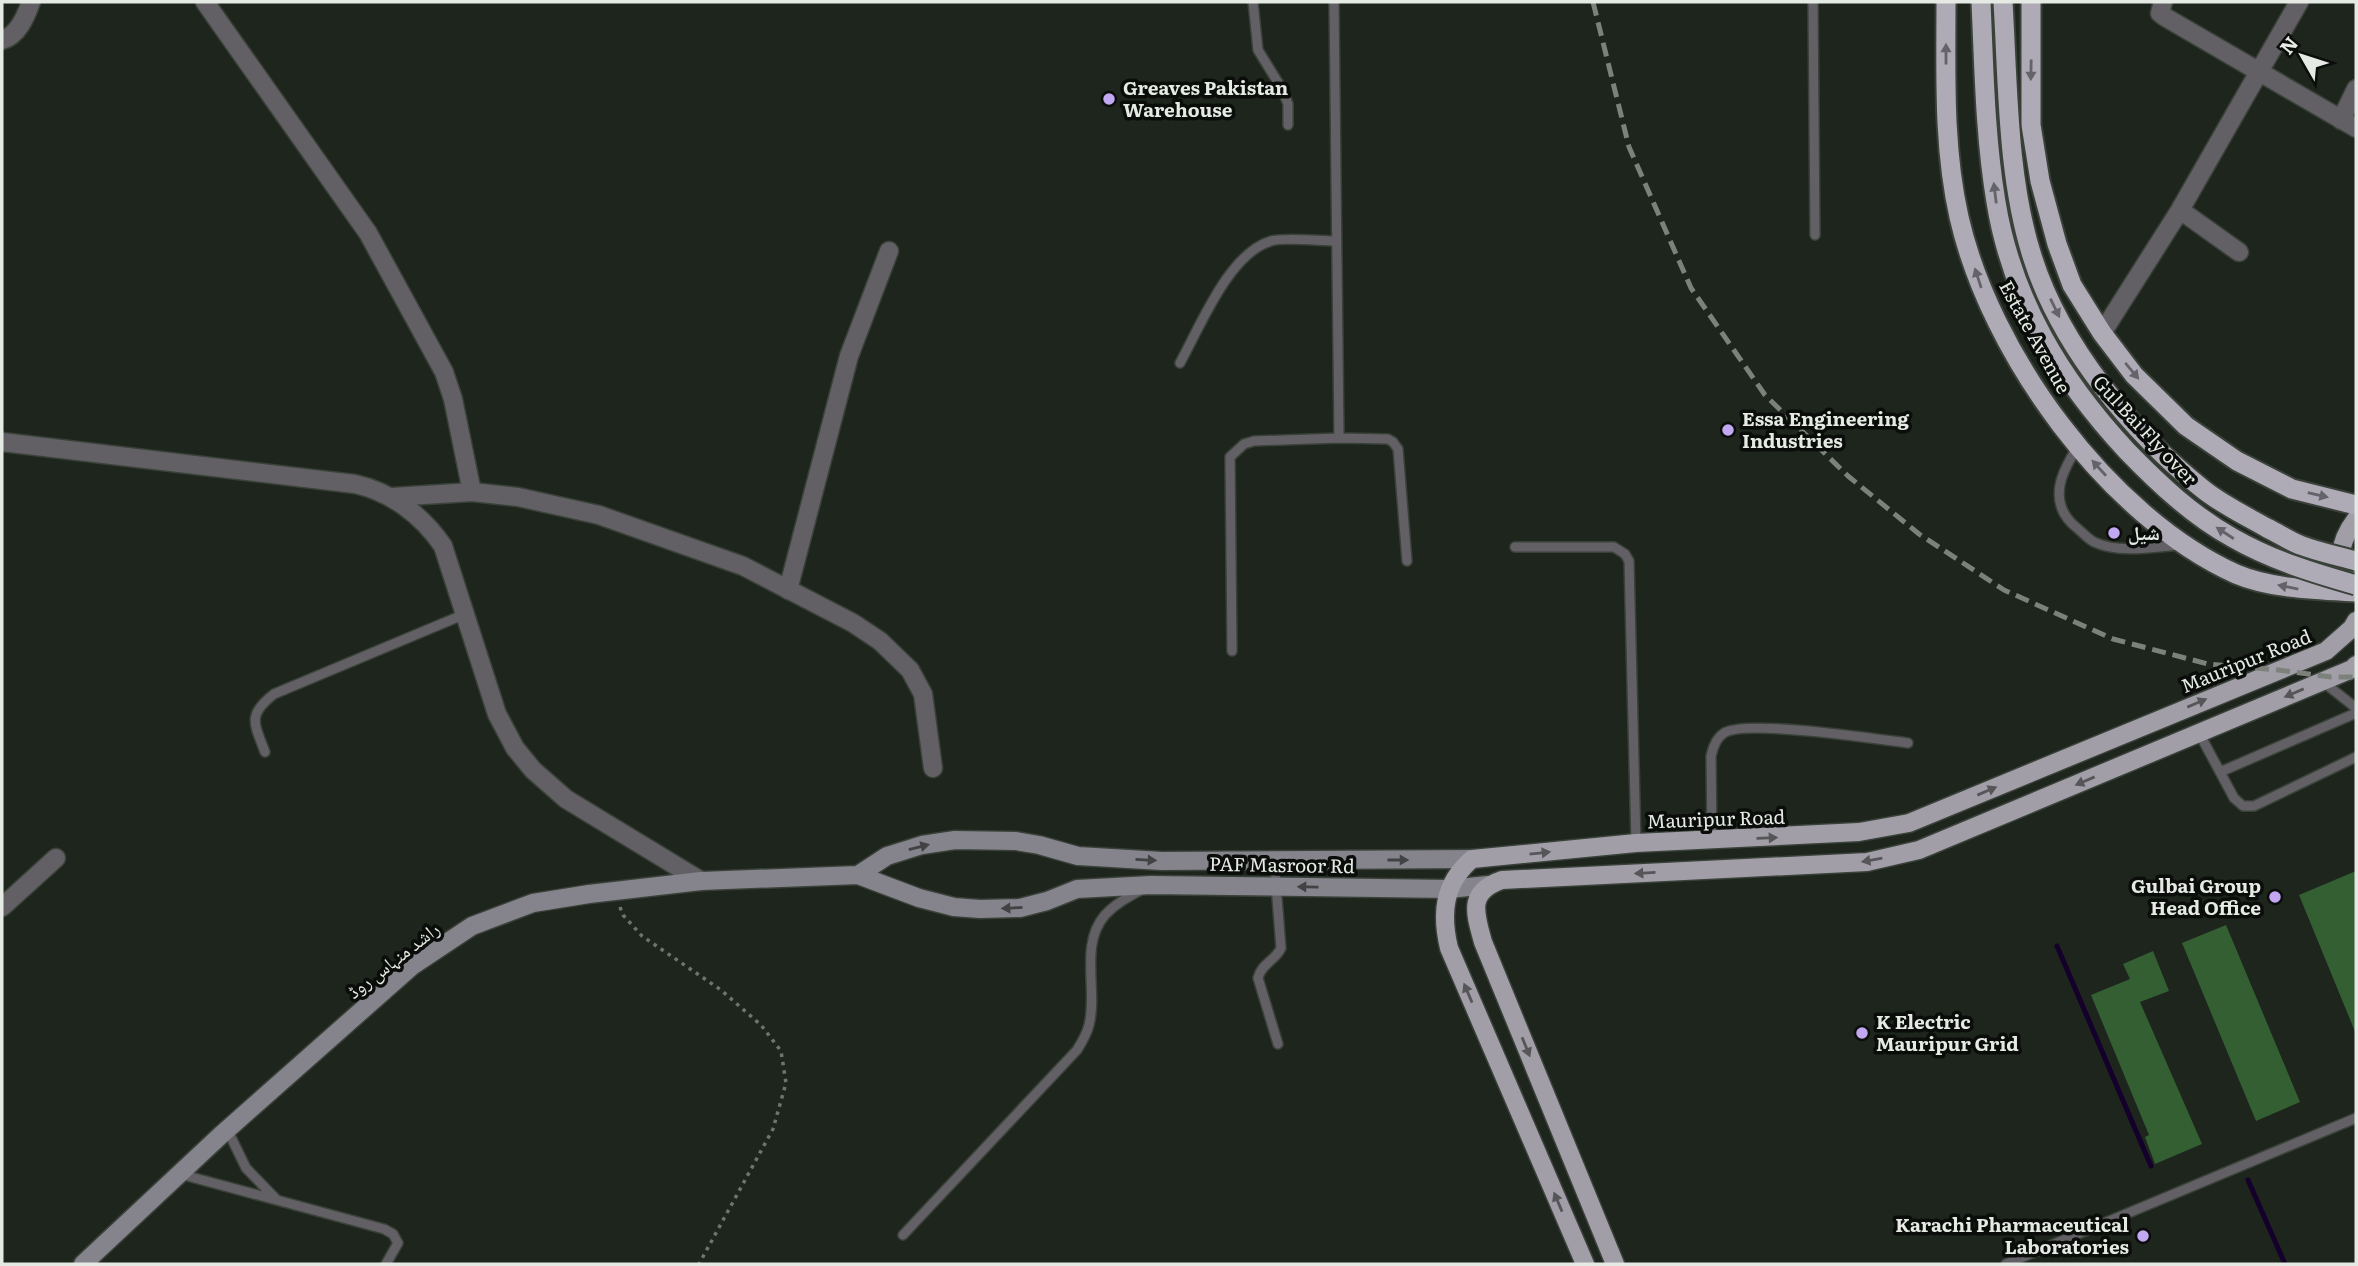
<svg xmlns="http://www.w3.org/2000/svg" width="2358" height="1266" font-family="Literata,'Noto Naskh Arabic',serif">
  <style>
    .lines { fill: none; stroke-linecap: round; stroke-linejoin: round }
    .stream { stroke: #14002b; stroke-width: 5 }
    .building { fill: #335f33 }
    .service-casing { stroke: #394139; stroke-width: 12 }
    .minor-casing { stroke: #394139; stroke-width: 21 }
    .secondary-casing { stroke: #394139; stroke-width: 21 }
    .primary-casing { stroke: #394139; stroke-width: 21 }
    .trunk-casing { stroke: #394139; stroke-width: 23 }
    .path { stroke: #6e756e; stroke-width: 3.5; stroke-dasharray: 3.5 5; stroke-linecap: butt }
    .service { stroke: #626065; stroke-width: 9 }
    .minor { stroke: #626065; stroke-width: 18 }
    .secondary { stroke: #85838b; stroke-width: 18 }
    .primary { stroke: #a19ea8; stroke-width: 18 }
    .trunk { stroke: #aeaab6; stroke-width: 19 }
    .rail { stroke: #7c827b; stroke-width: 5; stroke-dasharray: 14 7; stroke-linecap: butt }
    .trunk-bridge-casing { stroke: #394139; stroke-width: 23; stroke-linecap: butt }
    .trunk-bridge { stroke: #aeaab6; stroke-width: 19 }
    .oneway { fill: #646369 }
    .oneway2 { fill: #565659 }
    .oneway3 { fill: #414244 }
    .poi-dot { fill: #c2a8f3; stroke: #0a0d0a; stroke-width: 2.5 }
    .labels { text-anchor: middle; stroke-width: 7; stroke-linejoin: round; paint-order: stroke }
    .poi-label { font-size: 19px; font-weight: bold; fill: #e6eae5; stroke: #0a0d0a; text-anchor: start }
    .street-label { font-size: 19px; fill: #e6eae5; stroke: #0a0d0a }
  </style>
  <rect width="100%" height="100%" fill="#1d251d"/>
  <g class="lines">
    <!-- stream -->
    <path class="stream" d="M2057,946L2151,1166
      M2248,1180L2285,1264"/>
  </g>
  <!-- building -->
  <path class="building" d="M2356,871V1034L2299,895Z
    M2226,925L2300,1102L2256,1121L2182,943Z
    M2153,951L2169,991L2140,1002L2202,1144L2155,1164L2145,1137L2149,1135L2091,995L2130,979L2123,964Z"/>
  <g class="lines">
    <defs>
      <path id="service" d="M1253,2L1258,50L1282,89L1288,104V125
        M1334,2L1339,438
        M1813,2L1815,235
        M1180,363C1200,327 1229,253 1271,241C1284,237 1320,241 1335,241
        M2078,445C2072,457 2062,471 2060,485C2057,502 2063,517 2077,528C2082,532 2088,539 2094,542C2120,554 2154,547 2181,545
        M1515,547H1614L1625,554L1629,561L1636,843
        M1232,651L1230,457L1244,444L1254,441L1339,438L1388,439L1393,442L1398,449L1407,561
        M2322,681L2356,708
        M2199,733L2234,798L2243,806H2254L2356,757
        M265,752C254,723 247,715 274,694L465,614
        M2220,772L2356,713
        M1712,839L1711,756C1713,747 1716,738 1724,733C1745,719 1877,739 1908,743
        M1274,860L1281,948C1276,960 1261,964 1258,978L1278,1044
        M227,1129L246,1168L276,1199
        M180,1174L384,1229L393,1234L398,1243L386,1264
        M903,1235L1077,1050C1082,1042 1087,1034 1089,1025C1098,990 1079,945 1105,915C1115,904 1128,897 1141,890
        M2006,1264L2356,1118"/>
      <path id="minor" d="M205,2L368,233L444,372L453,399L472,492
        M2163,2L2160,13L2165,17L2356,128
        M2,40C18,36 26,16 31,2
        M2341,120L2356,89
        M2180,210L2239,252
        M2102,333L2180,210L2299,2
        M2,442L355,484C391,492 422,515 443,546L497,714L515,748L533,770L566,799L701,881
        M392,497L472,492L518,497L599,515L743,566L853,623L880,641L910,670L923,694L933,768
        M788,590L849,356L889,251
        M2,907L56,858"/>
      <path id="secondary" d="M858,875L887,856L922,845L955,840L1016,841L1039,845L1078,856L1162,861L1472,859
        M83,1264L221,1135L412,966L472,926L533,903L589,894L701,881L858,875L919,898L954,907L980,909L1020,908L1047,901L1077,889L1151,885L1449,889L1488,885"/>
      <path id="primary" d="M2354,590C2335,565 2338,543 2356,519
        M1585,1264L1449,948C1441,914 1443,884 1472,859L1636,843L1859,832L1909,823L2326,651L2352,628L2356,621
        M1615,1264L1483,942C1475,913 1467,892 1502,880L1867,862L1919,850L2352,669L2356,665"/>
      <path id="trunk" d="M1946,2C1946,74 1943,146 1959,217C1990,354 2108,516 2236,574C2271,589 2318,590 2356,592
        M2031,2V125L2040,181L2057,244L2072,285L2102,333L2134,375L2186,426L2237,461L2292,489L2356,505"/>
    </defs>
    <!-- service casing -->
    <use href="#service" class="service-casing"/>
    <!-- minor casing -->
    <use href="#minor" class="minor-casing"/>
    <!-- secondary casing -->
    <use href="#secondary" class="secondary-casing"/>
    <!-- primary casing -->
    <use href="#primary" class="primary-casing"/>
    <!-- trunk casing -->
    <use href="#trunk" class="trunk-casing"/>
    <!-- path -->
    <path class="path" d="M620,907L623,915L642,936L721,990L761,1025L781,1051L786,1083L773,1129L699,1264"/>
    <!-- service -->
    <use href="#service" class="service"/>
    <!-- minor -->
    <use href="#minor" class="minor"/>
    <!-- secondary -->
    <use href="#secondary" class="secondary"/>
    <!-- primary -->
    <use href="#primary" class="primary"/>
    <!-- trunk -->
    <use href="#trunk" class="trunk"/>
    <!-- rail -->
    <path class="rail" d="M1593,2L1629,147L1691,288L1765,395L1848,476L1919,534L2004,590L2113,639L2208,664L2278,670L2331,677H2356"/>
    <defs>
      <path id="trunk-bridge" d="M1981,2C1984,69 1985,136 1996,202C2012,300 2061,380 2127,451C2159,484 2193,516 2233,538C2271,560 2314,573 2356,585
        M2003,2C2008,84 2007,180 2033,259C2061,346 2133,434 2204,490C2223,505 2246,516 2267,528C2278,533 2289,541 2300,545C2318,552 2338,556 2356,561"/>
    </defs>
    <!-- trunk-bridge casing -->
    <use href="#trunk-bridge" class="trunk-bridge-casing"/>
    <!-- trunk-bridge -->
    <use href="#trunk-bridge" class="trunk-bridge"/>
  </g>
  <!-- one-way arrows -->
  <defs><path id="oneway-solid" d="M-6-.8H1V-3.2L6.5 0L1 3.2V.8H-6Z" transform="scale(1.75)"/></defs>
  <g class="oneway">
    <use href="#oneway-solid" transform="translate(1946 54) rotate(-90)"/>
    <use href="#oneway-solid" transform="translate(2031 70) rotate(91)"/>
    <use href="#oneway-solid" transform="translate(1995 193) rotate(-97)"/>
    <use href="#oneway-solid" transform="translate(1978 278) rotate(-108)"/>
    <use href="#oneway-solid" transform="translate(2055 308) rotate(64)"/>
    <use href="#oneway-solid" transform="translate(2132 371) rotate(50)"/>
    <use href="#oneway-solid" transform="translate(2099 468) rotate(-132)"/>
    <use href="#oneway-solid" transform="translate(2318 495) rotate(13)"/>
    <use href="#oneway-solid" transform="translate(2225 533) rotate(-147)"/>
    <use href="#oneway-solid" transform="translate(2288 587) rotate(-169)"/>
  </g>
  <g class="oneway2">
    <use href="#oneway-solid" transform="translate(2294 693) rotate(157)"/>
    <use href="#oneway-solid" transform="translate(2197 703) rotate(-23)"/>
    <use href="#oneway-solid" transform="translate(2085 781) rotate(157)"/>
    <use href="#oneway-solid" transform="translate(1987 791) rotate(-23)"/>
    <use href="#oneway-solid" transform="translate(1767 838) rotate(-2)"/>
    <use href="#oneway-solid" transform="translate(1540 853) rotate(-6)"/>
    <use href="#oneway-solid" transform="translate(1872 860) rotate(170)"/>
    <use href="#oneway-solid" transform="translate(1645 873) rotate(177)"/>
    <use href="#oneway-solid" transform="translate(1468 993) rotate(-113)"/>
    <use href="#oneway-solid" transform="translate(1526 1047) rotate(68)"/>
    <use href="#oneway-solid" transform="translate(1558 1202) rotate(-113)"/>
  </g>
  <g class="oneway3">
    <use href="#oneway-solid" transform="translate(919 847) rotate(-14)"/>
    <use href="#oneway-solid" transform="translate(1146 860) rotate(3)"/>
    <use href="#oneway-solid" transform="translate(1398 860)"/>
    <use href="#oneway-solid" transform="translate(1308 887) rotate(-179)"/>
    <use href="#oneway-solid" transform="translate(1012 908) rotate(177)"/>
  </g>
  <!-- markers -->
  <g class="poi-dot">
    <circle cx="1109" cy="99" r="7"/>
    <circle cx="1728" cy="430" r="7"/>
    <circle cx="2114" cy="533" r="7"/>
    <circle cx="2275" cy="897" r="7"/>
    <circle cx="1862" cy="1033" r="7"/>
    <circle cx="2143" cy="1236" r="7"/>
  </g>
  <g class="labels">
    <!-- poi labels -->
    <g class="poi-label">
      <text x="1123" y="95">Greaves Pakistan<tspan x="1123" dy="22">Warehouse</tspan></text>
      <text x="1742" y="426">Essa Engineering<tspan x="1742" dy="22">Industries</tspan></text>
      <text x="2128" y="540">شیل</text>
      <text x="2261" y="893" text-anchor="end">Gulbai Group<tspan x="2261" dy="22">Head Office</tspan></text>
      <text x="1876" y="1029">K Electric<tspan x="1876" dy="22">Mauripur Grid</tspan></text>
      <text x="2129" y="1232" text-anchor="end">Karachi Pharmaceutical<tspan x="2129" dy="22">Laboratories</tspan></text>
    </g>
    <!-- street labels -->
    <g class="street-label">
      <text transform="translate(2035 337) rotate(61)" y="7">Estate Avenue</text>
      <text transform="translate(2145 430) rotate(47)" y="7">Gul Bai Fly over</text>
      <text transform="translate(2246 661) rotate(-22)" y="7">Mauripur Road</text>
      <text transform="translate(1716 819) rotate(-2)" y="7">Mauripur Road</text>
      <text transform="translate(1282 865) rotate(1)" y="7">PAF Masroor Rd</text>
      <text transform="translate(393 960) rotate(-38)" y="7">راشد منہاس روڈ</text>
    </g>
  </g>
  <!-- border -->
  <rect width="2358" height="1266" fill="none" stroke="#e6eae5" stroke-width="7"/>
  <!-- north arrow -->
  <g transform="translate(2302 56) rotate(309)" stroke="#0a0d0a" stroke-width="5" paint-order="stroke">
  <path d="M0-5L12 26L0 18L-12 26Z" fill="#e6eae5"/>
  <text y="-10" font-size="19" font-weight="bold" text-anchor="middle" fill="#e6eae5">N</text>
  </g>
</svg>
